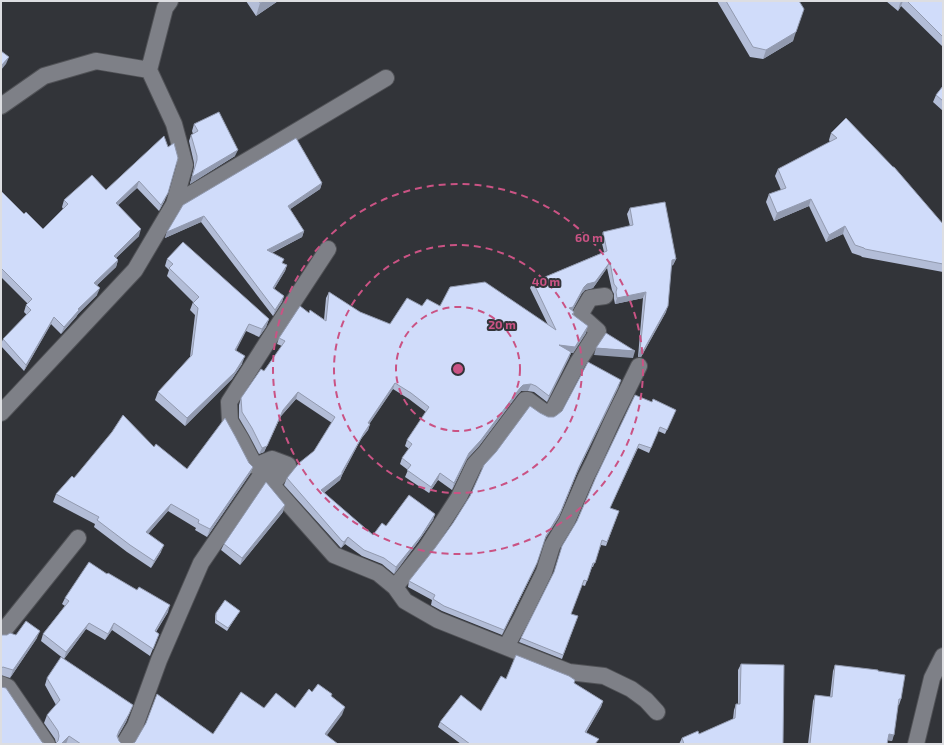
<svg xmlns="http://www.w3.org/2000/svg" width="944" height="745" font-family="'Exo 2',sans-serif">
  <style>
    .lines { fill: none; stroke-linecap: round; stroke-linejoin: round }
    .minor-casing { stroke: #515257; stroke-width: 18 }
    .minor { stroke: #7e8087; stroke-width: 16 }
    .wall { fill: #b3bdd7 }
    .shaded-wall { fill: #929aaf }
    .building { fill: #d0dcfa; stroke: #929aaf }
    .ring { fill: none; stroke: #ca5384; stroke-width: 2; stroke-dasharray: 7 5 }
    .centre { fill: #ca5384; stroke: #323439; stroke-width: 2 }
    .ring-label { font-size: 12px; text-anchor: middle; font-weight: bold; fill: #ca5384; stroke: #323439; stroke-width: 4; stroke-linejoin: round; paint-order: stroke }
  </style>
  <rect width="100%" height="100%" fill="#323439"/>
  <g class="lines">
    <defs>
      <path id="minor" d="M1,106L44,76L96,61L149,70
        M174,204L386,78
        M328,249L284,316L229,402L230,421L241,439L255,466L272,459L288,465L272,485L334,555L378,573L395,587L405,601L438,620L569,672L604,676L631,689L646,700L657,712
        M1,413L135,270L174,204L185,165L174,124L149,70L165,8L170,1
        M395,587L426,548L459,497L474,465L486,452L497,437L525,400H528L543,411L549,413L552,412L578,362L598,331L580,315L590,298L605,296
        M1,634L78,538
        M506,647L521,619L544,572L552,546L567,521L586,477L594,461L613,419L639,366
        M1,684L8,687L47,744
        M124,744L135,726L159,660L201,563L272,459
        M916,744L932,678L943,656"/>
    </defs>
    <!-- minor casing -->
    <use href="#minor" class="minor-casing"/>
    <!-- minor -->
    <use href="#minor" class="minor"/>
  </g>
  <!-- wall -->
  <path class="wall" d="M246,1H278L256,16Z
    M717,1H799L793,41L763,59L750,57Z
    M886,1H943V47L901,6L898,11Z
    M943,86V111L933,102L936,95Z
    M194,124L235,156L190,184L194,167V163L189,141L191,135L193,134L192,131Z
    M831,133L943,224V272L862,257L861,256L852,253L843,234L826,242L809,206L774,221L766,202L769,194L781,190L775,176L778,169L830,142L829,140Z
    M164,136L165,200L159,211L137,188L118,205L139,236L116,258L118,260L116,267L97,285V295L78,314L76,317L61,334L51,324L24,371L1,346V344L3,339L27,315L24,312L26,305L28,304L1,277V191L24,214L43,229L63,209L62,207L64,200L106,190Z
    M322,183L320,189L290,209L304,231L302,237L272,253L282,263L287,265L285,271L274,289L284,296L282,302L273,316L201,222L165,238L167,232L183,205Z
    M630,208L676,259L673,265L671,266L666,312L641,357H638L643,298L615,304L614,299V294L612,290L607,268L593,288L585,290L582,293L572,311L573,314L586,333L573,353H571L569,358L547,402L534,392L528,391H521L518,394L479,446L467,459L452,490L438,480L429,493L405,477L408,470L400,464L402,458L409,449L405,446L407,440L426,412L409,399L393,389L369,424H370L368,430L361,439L342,475L340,480L324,493L373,535L386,526L435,514L433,520L418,542L394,574L382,564L362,556L345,544L341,548L340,547L284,485L287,478L314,451L332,423L296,399L281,416L264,452L259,454L249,435L239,418V405L241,398L264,371L282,346L277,344L279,338L309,313L324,320L326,298L329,292L360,312L390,324L422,306H440L548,325L530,288L533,282L604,252L601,239L603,232L630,226L627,214Z
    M167,259L269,319L266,327L259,337L246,331L236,350L242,364L232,379L185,426L155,400L158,392L190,357L195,315L190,310L193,302L167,276L169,270L165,266Z
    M619,386L577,473L559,517L544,540L535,568L502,635L442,611L431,605L432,600L408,587L409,581L435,548L540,413L548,417H554L557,415Z
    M674,414L665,434L658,431L649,453L638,448L610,508L619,511L606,546L601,545L593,567H592L585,586L582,585L571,614L578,616L562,659L519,642L554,573L596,477Z
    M154,447L187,469L249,463L253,467L250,474L207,537L195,530L196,528L168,511L148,534L161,552L151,568L127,552L94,527L95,524L53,502L56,494L74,478Z
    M283,512L240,565L221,550L224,544Z
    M107,574L168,612L156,632L159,634L150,656L112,630L105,640L86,629L64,659L41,641L43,634L65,606L62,604L65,598Z
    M240,611L238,614L227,631L215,623V616L216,613Z
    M1,635H16L37,638L10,678L1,675Z
    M741,664L783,744H679L682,738L699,734L733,719L734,710L736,704H738V670Z
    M835,665L878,671L901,699L899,705H898L892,741L888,740L887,744H808L813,701L815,695L830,697L833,671Z
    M47,678L133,705L126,722L118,736L119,741L122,744H55L56,743L55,739L44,723L47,715L56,705L45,685Z
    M506,679L574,683L603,701L601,707L586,733L597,744H461L438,727L440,722L481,711Z"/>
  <!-- shaded-wall -->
  <path class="shaded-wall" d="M264,1H278L256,16L260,3Z
    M902,1H903L901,6L898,11L900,3Z
    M796,32L793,41L763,59L766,50Z
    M9,57L6,64L1,70V66Z
    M238,150L235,156L190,184L192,177Z
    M139,181L137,188L113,210L116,203Z
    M322,183L320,189L286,212L288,206Z
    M168,193L165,200L159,211L161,205Z
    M811,199L809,206L774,221L777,213Z
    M204,216L201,222L165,238L167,232Z
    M845,226L843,234L826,242L829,235Z
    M141,229L139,236L112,262L114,256Z
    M304,231L302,237L265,256L267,250Z
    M676,259L673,265L670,266L672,260Z
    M118,260L116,267L92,290L94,283Z
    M610,262L607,268L593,288L585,290L582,293L571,313L569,308L584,287Z
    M287,265L285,271L271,294L273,288Z
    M100,288L97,295L78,314L76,317L61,334L64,327L78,309Z
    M646,292L643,298L615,304L617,298Z
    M284,296L282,302L273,316L275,310Z
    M668,306L666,312L641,357H638L640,350Z
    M54,317L51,324L24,371L26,365Z
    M269,319L266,327L259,337L262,329Z
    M249,324L246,331L233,357L235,350Z
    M588,326L586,333L573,353H571L569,358L547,402L549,396L559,345Z
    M596,348L635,351L633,358L594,355Z
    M245,356L242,364L232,379L185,426L187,418Z
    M621,380L619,386L577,473L559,517L544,541L546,536L579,467Z
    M395,383L393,389L366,429L368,423Z
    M531,384L528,391H521L518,394L479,446L467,459L452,490L454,483L469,453L520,388L523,385Z
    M298,392L296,399L281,416L264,452L259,454L262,448L283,410Z
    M370,424L368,430L361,439L342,475L340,480L319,497L321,490L342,472L364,433Z
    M253,467L250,474L207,537L210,529Z
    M440,473L438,480L429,493L431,487Z
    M171,504L168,511L143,540L146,532Z
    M285,505L283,512L240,565L242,558Z
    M435,514L433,520L418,542L394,574L396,567Z
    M348,537L345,544L341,548L344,542Z
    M164,545L161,552L151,568L154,561Z
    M537,563L535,568L502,635L504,630Z
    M170,605L168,612L152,637L155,631Z
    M89,623L86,629L64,659L66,652Z
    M114,623L112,630L105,640L108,634Z
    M40,631L37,638L10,678L13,670Z
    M603,701L601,707L583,737L585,732Z
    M345,707L342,715L322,742L325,734Z
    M129,714L126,722L116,739L119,731Z
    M889,734L894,735L892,741L886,740Z
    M69,736L66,744H61Z"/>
  <!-- building -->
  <path class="building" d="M259,1H264L260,3Z
    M726,1H799L804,9L796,32L766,50L753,47Z
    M907,1H943V37Z
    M1,51L9,57L1,66Z
    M943,86V101L936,95Z
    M219,112L238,150L192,177L197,160V156L191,135L198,131L194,124Z
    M846,118L893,167H894L943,224V264L865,249L864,248L855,245L845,226L829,235L811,199L777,213L769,194L786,188L778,169L837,138L831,133Z
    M164,136L168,147L174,143L178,158L168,193L161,205L139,181L116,203L141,229L114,256L118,260L94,283L100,288L78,309L79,310L64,327L54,317L26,365L3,339L31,310L26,305L32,299L1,268V191L24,214L26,212L43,229L68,204L64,200L92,175L106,190Z
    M296,138L322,183L288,206L304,231L267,250L284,259L282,263L287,265L273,288L284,296L275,310L204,216L167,232L183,205Z
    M665,202L676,259L672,260L668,306L643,351L640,350L646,292L617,298L616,292L617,288L614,284L610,262L595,282L587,284L584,287L573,307L569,308L573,311L574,313L572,314L588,326L575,347L559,345L571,352L549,396L536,386L531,384L523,385L520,388L481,440L469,453L454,483L440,473L431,487L407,470L411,465L402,458L412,444L407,440L429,407L411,393L395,383L368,423L370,424L364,433L342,472V474L321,490L373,535L382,523L386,526L409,495L435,514L421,536L396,567L384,558L364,550L348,537L344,542L342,541L287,478L299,463L314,451L335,417L298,392L283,410L267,446L262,448L252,428L242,412L241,398L261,369L264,371L285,341L279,338L300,306L309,313L310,310L326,321L329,292L360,312L390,324L407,298L422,306L427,299L440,306L450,287L485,282L556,330L533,282L607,251L603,232L633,225L630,208Z
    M183,242L269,319L262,329L249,324L235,350L245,356L235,372L187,418L158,392L192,355L198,308L193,303L199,297L169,268L173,264L167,259Z
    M606,333L635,351L596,348Z
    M588,362L621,380L579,467L561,511L546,536L537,563L504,630L444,606L433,599L435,595L409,581L435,548L453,523L470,496L484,465L496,452L530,406L540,413L548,417H554L557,415L562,411Z
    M635,395L652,402L653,399L676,410L667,430L660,427L651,448L639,444L610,508L619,511L607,542L602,540L595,563H593L587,581L584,580L571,614L578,616L563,655L521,638L554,572L562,546L577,521L596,477Z
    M123,415L154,447L156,444L187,469L225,418L235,436L249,463L253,467L210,529L198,523L199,520L171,504L146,532L164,545L154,561L130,545L97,520L99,517L56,494L72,476L74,478L112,432Z
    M266,482L285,505L242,558L224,544Z
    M89,562L107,574L108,573L137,590L139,587L170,605L155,631L159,634L153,649L114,623L108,634L89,623L66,652L43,634L69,601L65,598Z
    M225,600L240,611L228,628L216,620V613Z
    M26,621L40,631L13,670L3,667L1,668V635H7L10,633L16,635Z
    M516,655L569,676L575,680L574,683L603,701L585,732L599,739L595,744H470L440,722L461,695L481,711L501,676L506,679Z
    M61,657L133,705L129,714L119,731L117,736L119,741L122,744H81L69,736L61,744H55L58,741L59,736L58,731L47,715L60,700L47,678Z
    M741,664L784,665L783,744H684L682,738L698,731L699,734L735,718L736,704H740Z
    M835,665L878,670V671L905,675L901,699H899L894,735L889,734L887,744H810L815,695L832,697Z
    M318,684L332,694L331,696L345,707L325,734L338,744H132L135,742L146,723L157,694L213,734L241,692L264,708L276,693L295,708L309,689L312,692Z
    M1,685L2,686L1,687L6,688L42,742L45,744H1Z"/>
  <!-- distance rings -->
  <g class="ring">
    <circle cx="458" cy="369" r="62"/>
    <circle cx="458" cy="369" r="124"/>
    <circle cx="458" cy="369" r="185"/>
  </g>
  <circle cx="458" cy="369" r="6" class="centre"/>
  <g class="ring-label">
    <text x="589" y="242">60 m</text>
    <text x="546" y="286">40 m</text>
    <text x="502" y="329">20 m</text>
  </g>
  <!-- border -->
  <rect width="944" height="745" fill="none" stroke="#dddee2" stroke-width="4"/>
</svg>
